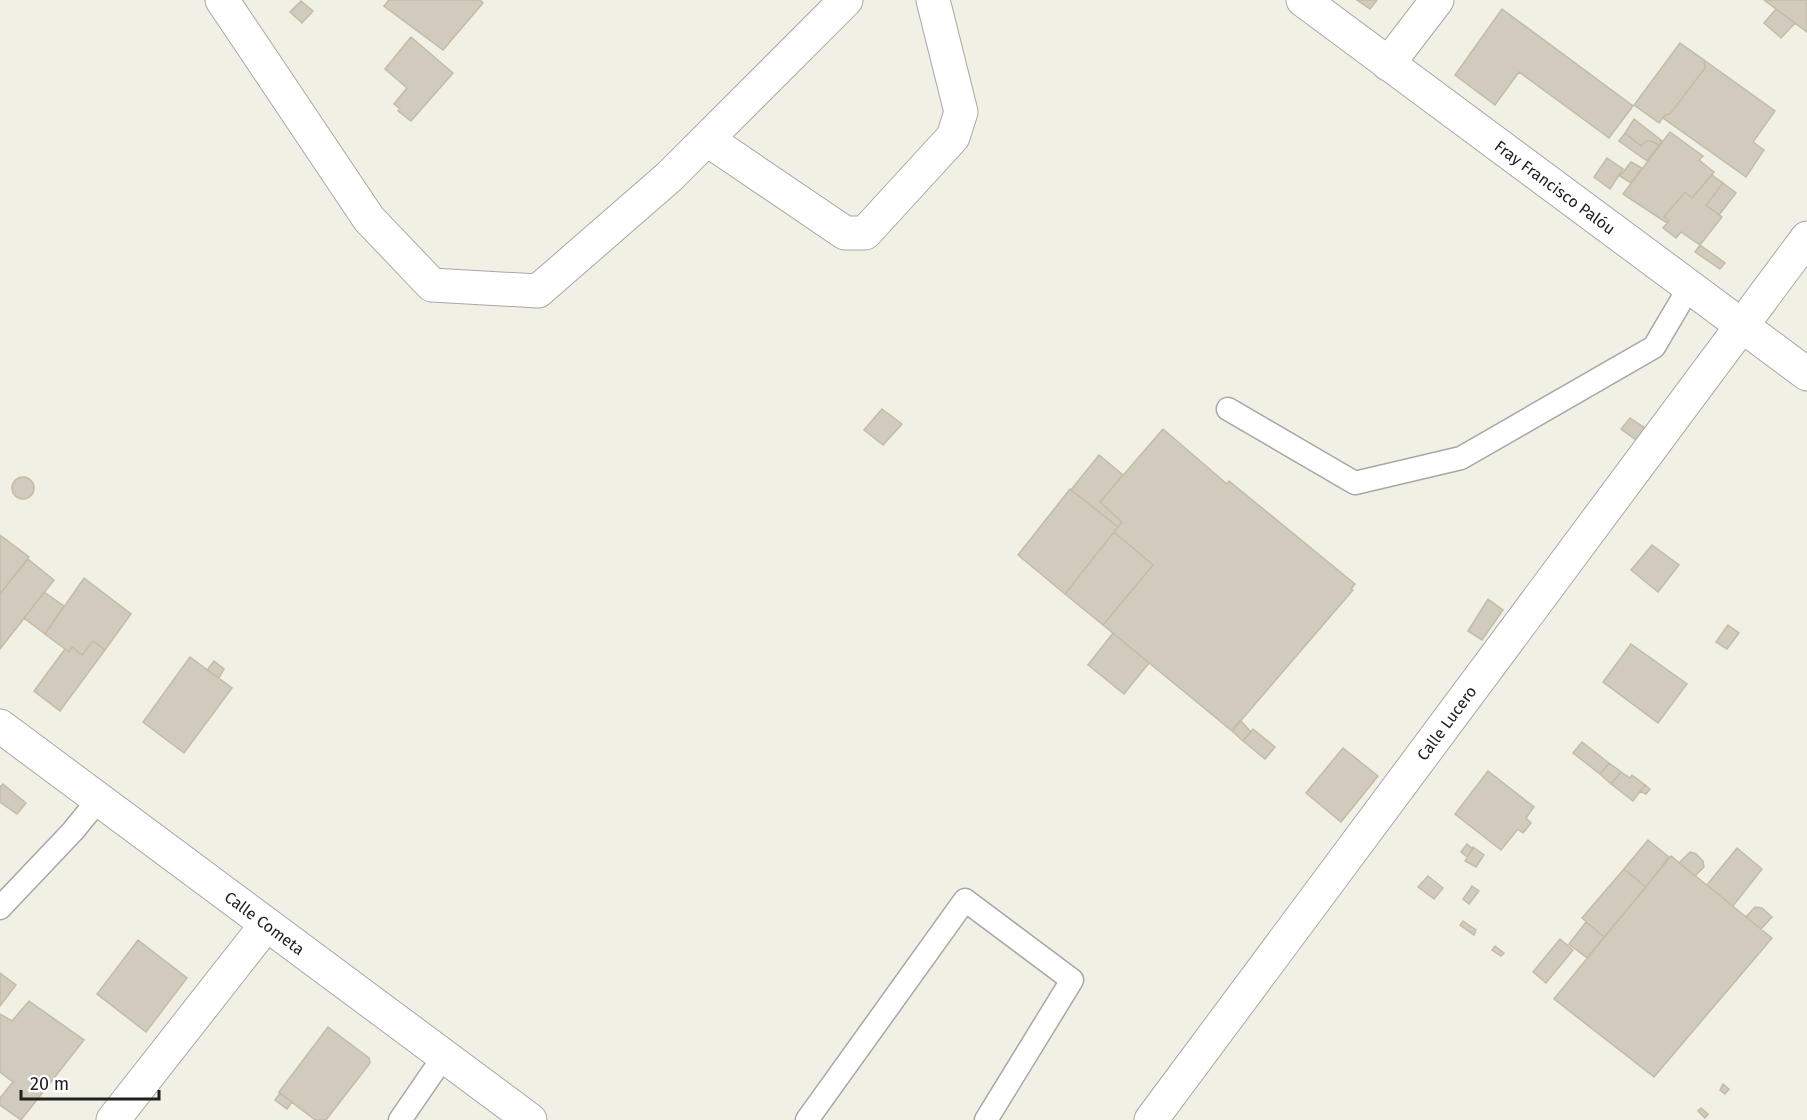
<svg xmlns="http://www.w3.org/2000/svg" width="1807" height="1120" font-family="'Fira Sans',sans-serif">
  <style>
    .building { fill: #d1cbbe; stroke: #c4bba6; stroke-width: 1.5 }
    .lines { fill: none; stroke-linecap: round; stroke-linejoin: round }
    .service-casing { stroke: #a7a7a7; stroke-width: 25 }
    .minor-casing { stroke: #a7a7a7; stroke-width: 35 }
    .service { stroke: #fff; stroke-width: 22 }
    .minor { stroke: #fff; stroke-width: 33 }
    .labels { text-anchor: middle; stroke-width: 4.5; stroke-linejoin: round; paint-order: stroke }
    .street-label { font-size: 16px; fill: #202020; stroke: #fff }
  </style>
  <rect width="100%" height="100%" fill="#f1f0e5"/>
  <!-- building -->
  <path class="building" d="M389,0H480L483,3L443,50L384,6Z
    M1357,0H1377L1370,9Z
    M1764,0H1807V32L1776,9Z
    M301,1L313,11L302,23L290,12Z
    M1502,9L1633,106L1609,138L1519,72L1495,105L1455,75Z
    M1776,9L1795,23L1781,38L1764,23Z
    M411,37L453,73L411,121L398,111L400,109L394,104L407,88L385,69Z
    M1680,43L1704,60L1705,68L1670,114L1665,115L1659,123L1634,105Z
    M1704,60L1775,111L1753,142L1764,150L1746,177L1663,118L1665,115L1670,114L1705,68Z
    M1634,119L1662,141L1659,145L1651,141H1646L1641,146L1625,133Z
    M1670,132L1703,156L1699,160L1714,172L1692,198L1685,192L1664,217L1669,221L1667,223L1623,194Z
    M1625,133L1641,146L1646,141H1651L1659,145L1647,161L1619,141Z
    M1607,158L1623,169L1610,189L1594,177Z
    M1631,162L1642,168L1631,183L1620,176Z
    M1712,175L1723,183L1706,205L1722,217L1700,245L1681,232L1676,238L1663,228L1669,221L1664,217L1685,192L1692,198Z
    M1723,183L1736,193L1719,215L1706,205Z
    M1700,245L1725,263L1720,269L1695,252Z
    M882,409L902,424L883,445L864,430Z
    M1630,418L1645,428L1636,440L1621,429Z
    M1163,429L1227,484L1229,481L1355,584L1351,589L1353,590L1232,731L1103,625L1153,565L1114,532L1122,522L1100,502Z
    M1099,455L1123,475L1100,502L1122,522L1118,527L1071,490Z
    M12 488a11 11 0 1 1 22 0a11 11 0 1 1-22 0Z
    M1070,489L1118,527L1065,594L1018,555Z
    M1114,532L1153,565L1103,625L1065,594Z
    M0,535L29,557L0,594Z
    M1652,545L1679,565L1658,592L1631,570Z
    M28,559L54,580L0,649V594Z
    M84,578L131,614L105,650L93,641L82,655L72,647L69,652L45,634Z
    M44,592L64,606L45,634L24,618Z
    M1488,599L1503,610L1482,640L1468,631Z
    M1728,625L1739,633L1727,649L1716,642Z
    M1113,633L1149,663L1124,694L1088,665Z
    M93,641L105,650L60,711L34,691L65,649L69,652L72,647L82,655Z
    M1631,644L1687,684L1658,723L1603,682Z
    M190,657L232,688L184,753L143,722Z
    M214,661L224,669L219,678L207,670Z
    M1240,720L1251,732L1243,741L1232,731Z
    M1253,729L1275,747L1265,759L1243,741Z
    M1582,742L1609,763L1600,774L1573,753Z
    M1343,748L1378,776L1341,822L1306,793Z
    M1609,763L1621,772L1611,784L1600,774Z
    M1488,771L1534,807L1526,818L1531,823L1523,833L1518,829L1501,850L1455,814Z
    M1621,772L1630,778L1632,775L1645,785L1633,801L1611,784Z
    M3,784L26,803L17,814L0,802V787Z
    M1645,785L1650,789L1646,794L1640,791Z
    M1648,840L1669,857L1646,887L1624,869Z
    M1467,844L1473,849L1467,857L1461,852Z
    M1473,847L1484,855L1476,867L1465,861Z
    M1737,848L1762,869L1733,906L1707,885Z
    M1690,852L1696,854L1703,861L1704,867L1695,876L1679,863Z
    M1671,856L1772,938L1654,1077L1554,999Z
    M1624,869L1646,887L1604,937L1582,918Z
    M1428,876L1443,888L1434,899L1418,887Z
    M1472,886L1479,891L1469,904L1463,899Z
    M1755,907L1762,908L1772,917L1761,929L1746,917Z
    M1463,921L1476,930L1474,935L1460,925Z
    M1586,922L1604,937L1587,958L1569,944Z
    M1560,939L1573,950L1546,983L1533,972Z
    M138,940L187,978L146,1032L97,994Z
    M1495,946L1504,953L1501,956L1492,950Z
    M0,973L16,985L0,1006Z
    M29,1001L84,1040L21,1120L0,1105V1098L13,1082L0,1072V1014L12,1021Z
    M328,1027L369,1058L370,1063L326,1120H315L279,1092Z
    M1723,1084L1729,1089L1725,1094L1720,1090Z
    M280,1093L292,1102L287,1109L275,1100Z
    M1701,1108L1708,1114L1705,1118L1698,1111Z"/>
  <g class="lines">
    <defs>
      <path id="service" d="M1228,409L1355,483L1461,458L1654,347L1690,286
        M0,908L73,831L99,799
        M400,1120L444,1056
        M807,1120L965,900L1072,980L986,1120"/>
      <g id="minor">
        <path d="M222,0L369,219L432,285L538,291L669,177L846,0"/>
        <path id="s1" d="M1303,0L1807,374"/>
        <path d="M1388,64L1437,0"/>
        <path d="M708,140L845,233H865L953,137L961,112L933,0"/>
        <path id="s2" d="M0,726L530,1120"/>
        <path d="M113,1120L266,925"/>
        <path id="s3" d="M1151,1120L1807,238"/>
      </g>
    </defs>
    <!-- service casing -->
    <use href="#service" class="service-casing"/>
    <!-- minor casing -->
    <use href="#minor" class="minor-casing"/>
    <!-- service -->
    <use href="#service" class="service"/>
    <!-- minor -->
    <use href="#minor" class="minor"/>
  </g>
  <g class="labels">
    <!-- street labels -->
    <g class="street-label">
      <text dy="6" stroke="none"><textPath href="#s1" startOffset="314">Fray Francisco Palóu</textPath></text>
      <text dy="6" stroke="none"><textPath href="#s3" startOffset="495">Calle Lucero</textPath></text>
      <text dy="6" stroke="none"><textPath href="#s2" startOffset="330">Calle Cometa</textPath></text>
    </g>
  </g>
  <!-- scale -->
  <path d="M21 1090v9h138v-9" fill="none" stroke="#202020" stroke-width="3"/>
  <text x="30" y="1090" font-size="18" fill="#202020" stroke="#ffffff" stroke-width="4.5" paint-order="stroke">20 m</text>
</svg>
